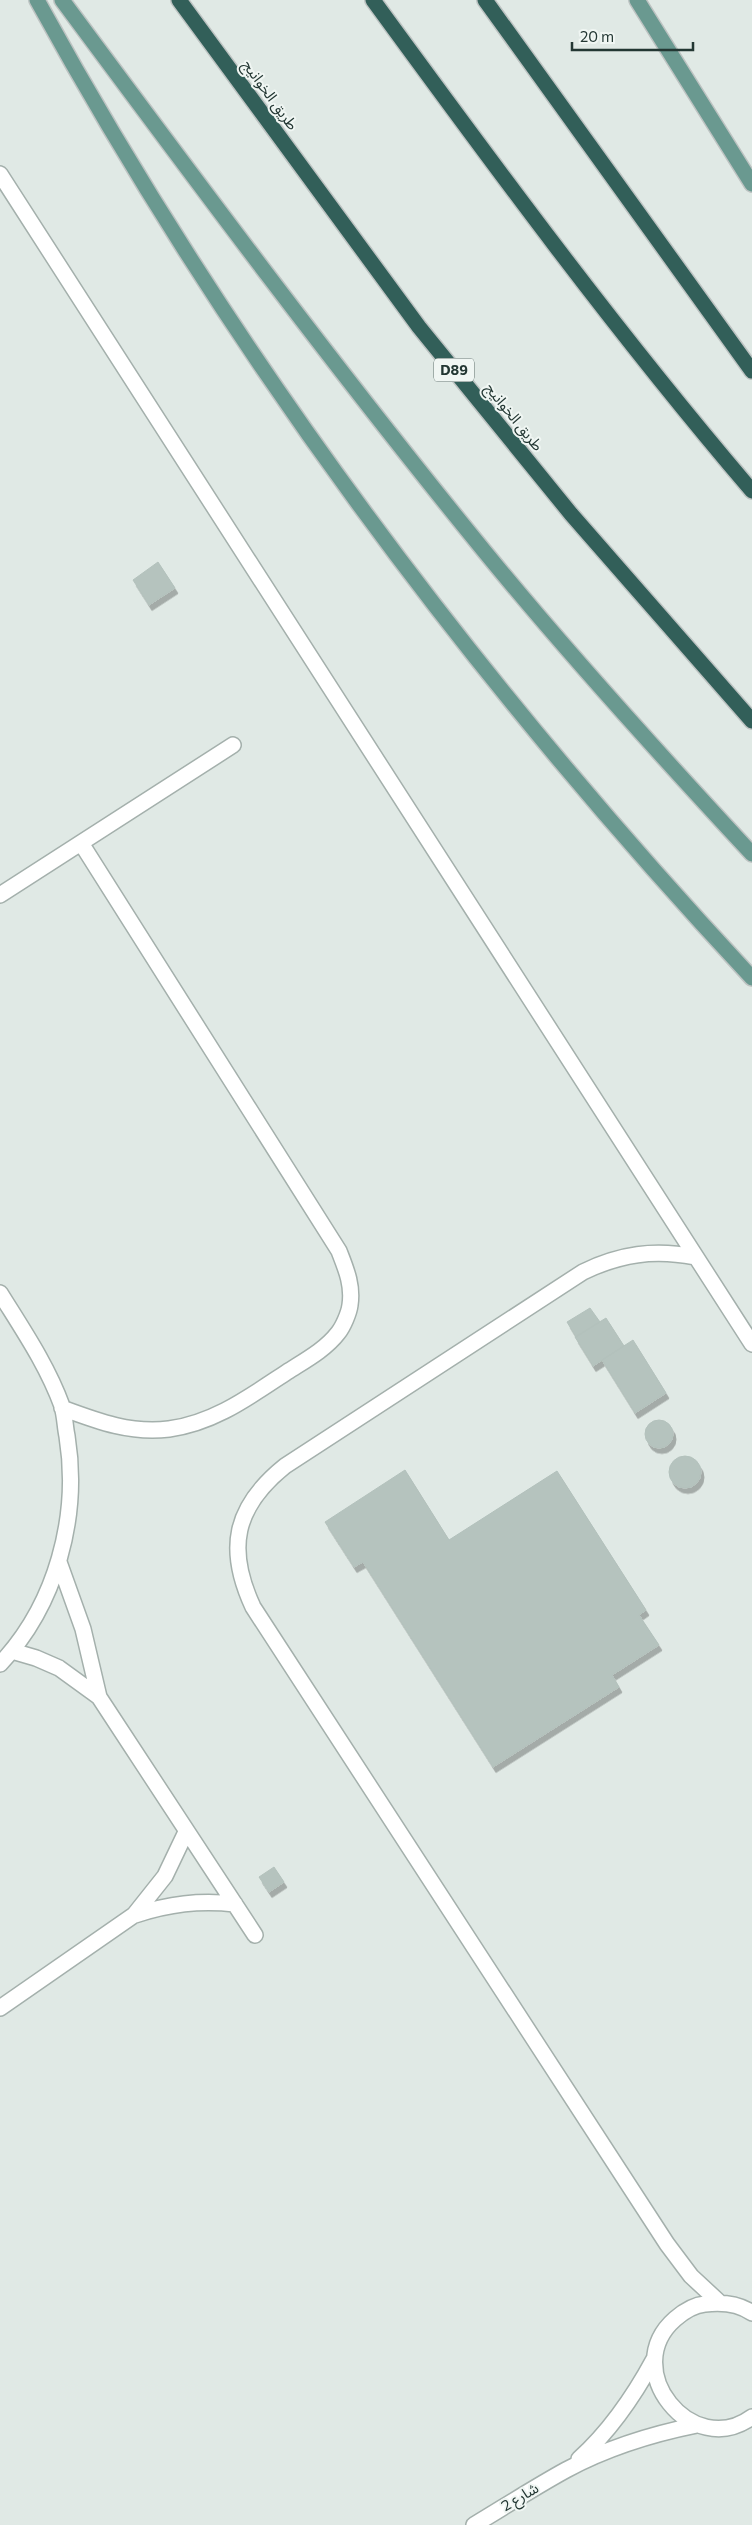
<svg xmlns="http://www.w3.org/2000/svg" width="752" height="2525" font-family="Commissioner,'Noto Sans Arabic',sans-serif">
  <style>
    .building { fill: #b5c3be; stroke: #b3c1bc; filter: url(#shadow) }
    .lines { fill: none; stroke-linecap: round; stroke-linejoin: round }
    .minor-casing { stroke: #a4b0ac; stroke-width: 18 }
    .major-casing { stroke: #bdc3c2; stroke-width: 18 }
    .highway-casing { stroke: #bdc3c2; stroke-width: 18 }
    .minor { stroke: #fff; stroke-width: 15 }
    .major { stroke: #6a9990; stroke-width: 15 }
    .highway { stroke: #325f59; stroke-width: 15 }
    .labels { text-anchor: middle; stroke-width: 4; stroke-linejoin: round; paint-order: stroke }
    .shield { fill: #f0f6f3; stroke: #60706d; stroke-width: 1 }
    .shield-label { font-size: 14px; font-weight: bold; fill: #233733 }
    .street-label { font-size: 15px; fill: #233733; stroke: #f0f6f3 }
  </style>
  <defs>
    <filter id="shadow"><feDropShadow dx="3" dy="5.5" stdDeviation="0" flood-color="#0004"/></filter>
  </defs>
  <rect width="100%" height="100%" fill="#e0e9e5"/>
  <!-- building -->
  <path class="building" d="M158,562L175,588L149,605L133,580Z
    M590,1308L600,1322L576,1337L567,1322Z
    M606,1318L624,1346L593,1366L575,1337Z
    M633,1340L666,1393L635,1413L602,1360Z
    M645 1434a14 14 0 1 1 28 0a14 14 0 1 1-28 0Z
    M669 1472a16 16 0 1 1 32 0a16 16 0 1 1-32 0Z
    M405,1470L449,1540L557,1471L646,1610L639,1615L659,1645L612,1675L619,1687L493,1767L363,1562L354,1567L325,1522Z
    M274,1867L284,1882L269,1892L259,1877Z"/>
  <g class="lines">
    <defs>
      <path id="minor" d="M0,174L752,1344
        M0,895L233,745
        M695,1257C654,1249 620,1254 583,1272L285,1466C234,1507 226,1549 253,1607L667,2244L691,2276L719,2302
        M0,1293C23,1330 47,1365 62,1406C65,1416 65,1427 67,1436C80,1517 56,1605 0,1664
        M62,1408C97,1421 131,1434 169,1429C214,1423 249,1397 287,1372C304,1361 325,1350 338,1333C343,1327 349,1313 350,1305C353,1285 346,1269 339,1251L81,843
        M59,1562L83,1629L99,1697
        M12,1651L36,1658L59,1668L99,1697L255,1935
        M135,1915C169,1904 199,1900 235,1904
        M0,2008L134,1915L165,1876L186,1832
        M752,2313C738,2303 722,2302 705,2304C694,2305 683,2312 675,2319C618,2369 692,2461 752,2417
        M579,2459C611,2430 634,2396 654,2359
        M474,2525C504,2507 535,2487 566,2470C607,2448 652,2434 697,2425"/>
      <path id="major" d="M37,0C231,354 477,683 752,978
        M62,0C200,186 338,372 485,552C570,656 661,756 752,854
        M637,0L752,184"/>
      <path id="highway" d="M179,0L419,327L571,514L752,721
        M373,0C495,167 617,333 752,491
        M485,0L752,371"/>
    </defs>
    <!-- minor casing -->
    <use href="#minor" class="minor-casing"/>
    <!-- major casing -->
    <use href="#major" class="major-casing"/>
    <!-- highway casing -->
    <use href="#highway" class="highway-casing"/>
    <!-- minor -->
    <use href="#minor" class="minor"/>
    <!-- major -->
    <use href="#major" class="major"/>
    <!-- highway -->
    <use href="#highway" class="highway"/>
  </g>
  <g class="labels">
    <!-- shield labels -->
    <rect class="shield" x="434" y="358.5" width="40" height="23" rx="4"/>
    <g class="shield-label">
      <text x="454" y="375">D89</text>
    </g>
    <!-- street labels -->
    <g class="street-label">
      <text transform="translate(270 95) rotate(54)" y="5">طريق الخوانيج</text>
      <text transform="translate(514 417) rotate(51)" y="5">طريق الخوانيج</text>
      <text transform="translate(520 2497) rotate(-31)" y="5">شارع 2</text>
    </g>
  </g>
  <!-- scale -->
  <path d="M572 42v8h121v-8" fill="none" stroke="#233733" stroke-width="2.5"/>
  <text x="580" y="42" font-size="15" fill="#233733" stroke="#f0f6f3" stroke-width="4" paint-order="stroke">20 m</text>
</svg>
